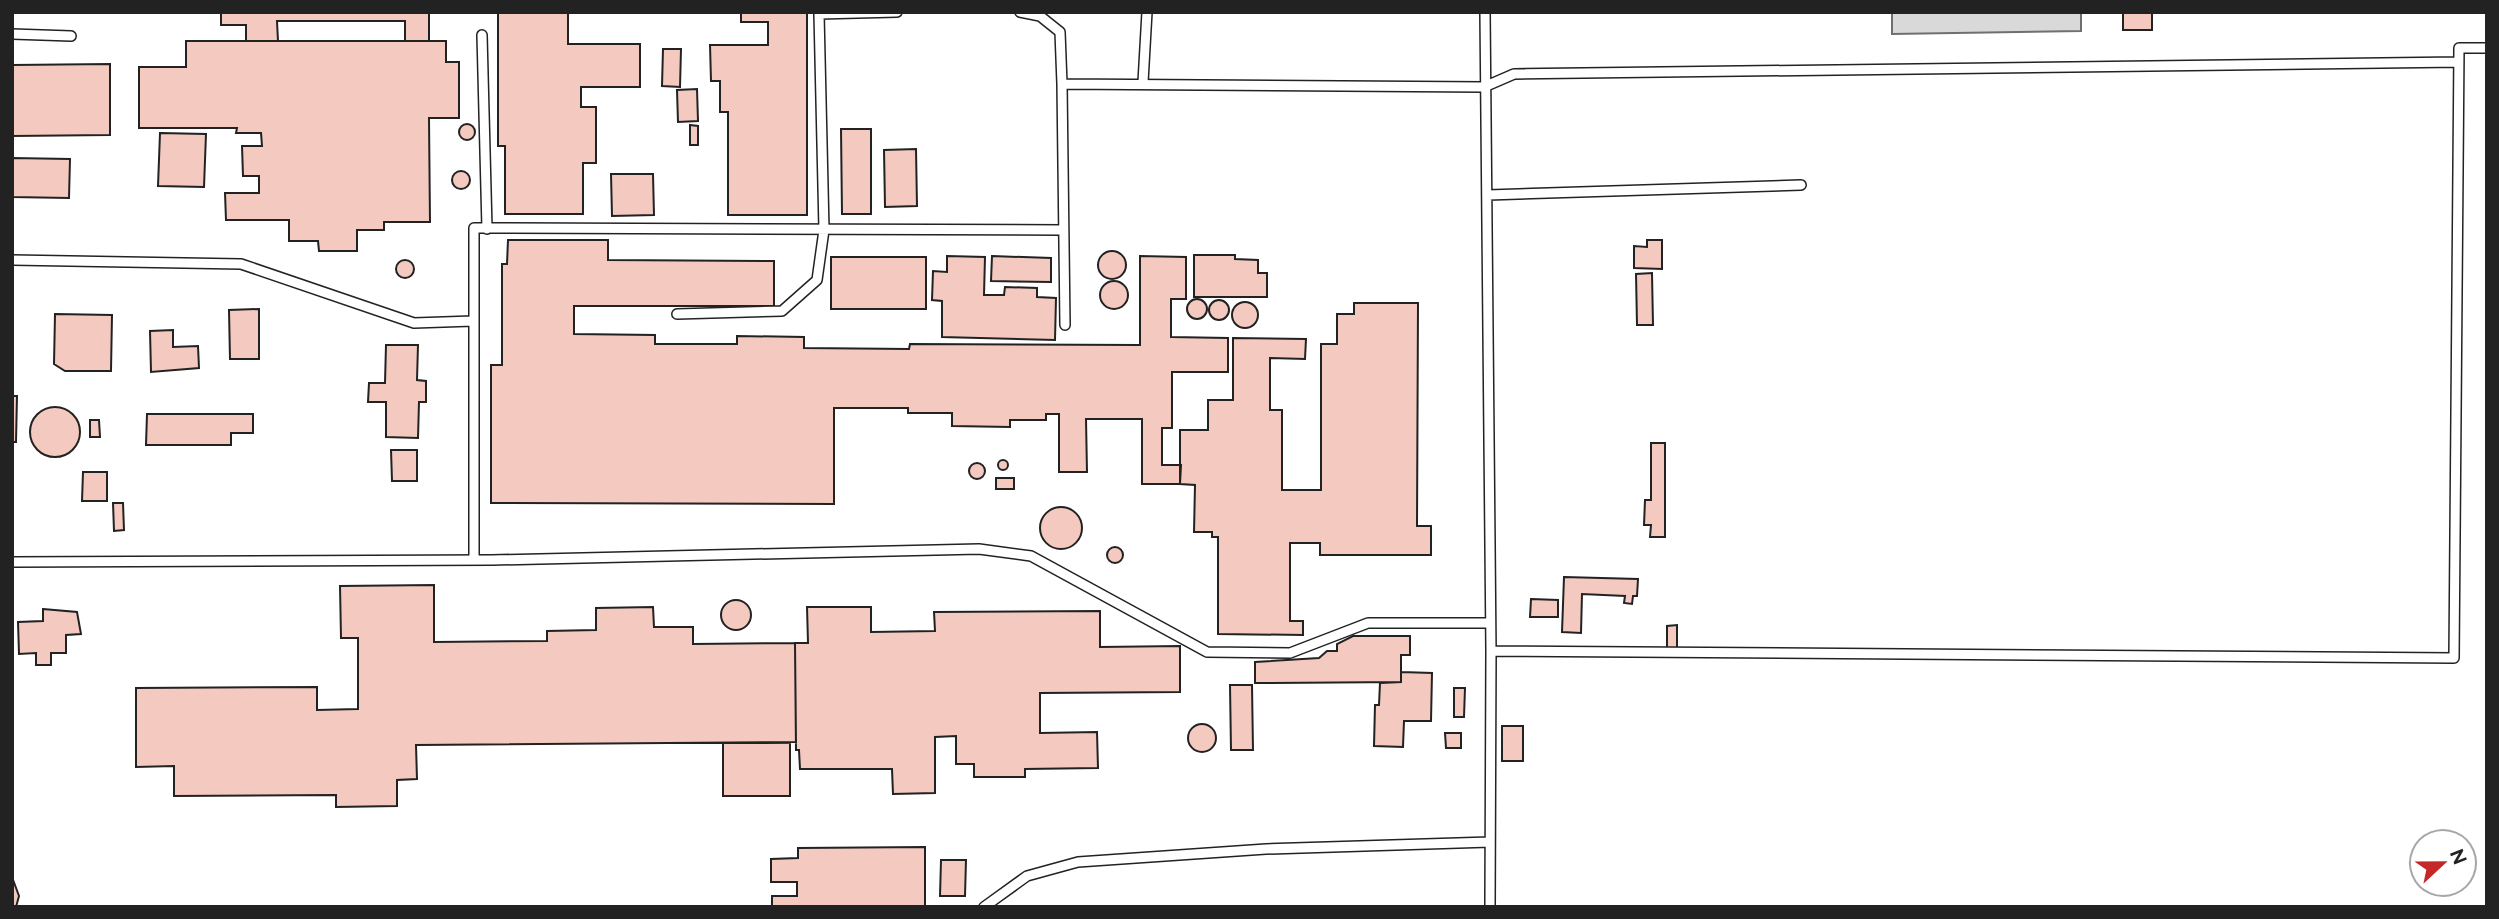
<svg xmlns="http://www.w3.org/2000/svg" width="2499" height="919" font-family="Raleway,sans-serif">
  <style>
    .water { fill: #d9d9d9; stroke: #6f6f6f; stroke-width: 2 }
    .building { fill: #f3c9c0; stroke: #222; stroke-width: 2 }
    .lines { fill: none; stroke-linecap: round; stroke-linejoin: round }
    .lane-casing { stroke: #222; stroke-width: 12 }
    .lane { stroke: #fff; stroke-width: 9 }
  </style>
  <rect width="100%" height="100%" fill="#fff"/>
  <!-- water -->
  <path class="water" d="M1892,12H2081V31L1892,34Z"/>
  <!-- building -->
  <path class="building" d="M221,12H429V41H405V21H277L278,41H246V25H221Z
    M498,12H568V44H640V87H581V107H596V163H583V214H505V146H498Z
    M741,12H807V215H728V112H720V81H711L710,45H768V22H741Z
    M2123,12H2152V30H2123Z
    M186,41H446V62H459V118H429L430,222H384V230H357V251H319L318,241H289V220H226L225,193H259V176H243L242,146H262L261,133H236L237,128H139V67H186Z
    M663,49H681L680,87L662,86Z
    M110,64V135L12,136V65Z
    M697,89L698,121L678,122L677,90Z
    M459 132a8 8 0 1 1 16 0a8 8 0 1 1-16 0Z
    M690,125L698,126V145H690Z
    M841,129H871V214H842Z
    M160,133L206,134L204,187L158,186Z
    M916,149L917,206L885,207L884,150Z
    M12,158L70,159L69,198L12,197Z
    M452 180a9 9 0 1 1 18 0a9 9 0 1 1-18 0Z
    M611,174H653L654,215L612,216Z
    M508,240H608V260L774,261V306H574V334L655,335V344H737V336L804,337V348L909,349L910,344L1140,345V256L1186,257V299H1171V337L1228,338V372H1172V428H1162V465H1181L1180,484H1142V419H1086L1087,472H1059V414H1046V420H1010V427L952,426V413H908V408H834V504L491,503V365H502V264H507Z
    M1647,240H1662V269L1634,268V246L1647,247Z
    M1098 265a14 14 0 1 1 28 0a14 14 0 1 1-28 0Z
    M1194,255H1235V259L1258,260V273H1267V297H1194Z
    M947,256L985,257L984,295H1004L1005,287L1037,288V297L1056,298L1055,340L942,337V301L932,300L933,271L947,272Z
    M992,256L1051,258V282L991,281Z
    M831,257H926V309H831Z
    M396 269a9 9 0 1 1 18 0a9 9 0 1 1-18 0Z
    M1652,273L1653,325H1637L1636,274Z
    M1100 295a14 14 0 1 1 28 0a14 14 0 1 1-28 0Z
    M1187 309a10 10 0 1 1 20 0a10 10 0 1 1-20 0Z
    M1209 310a10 10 0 1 1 20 0a10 10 0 1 1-20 0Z
    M1232 315a13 13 0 1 1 26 0a13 13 0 1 1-26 0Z
    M1354,303H1418L1417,526H1431V555H1320V543H1290V621H1303V635L1218,634V537H1212V532H1194L1195,485L1180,484V430H1208V400H1233V338L1306,339L1305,359L1270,358V410H1282V490H1321V344H1337V314H1354Z
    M259,309V359H230L229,310Z
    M55,314L112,315L111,371H65L54,364Z
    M173,330V347L198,346L199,368L151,372L150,331Z
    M386,345H418L417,380L426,381V402H419L418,438L386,437V402H368L369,383H385Z
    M12,396H17L16,442H12Z
    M30 432a25 25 0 1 1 50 0a25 25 0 1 1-50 0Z
    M147,414H253V433H231V445H146Z
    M90,420H99L100,437H90Z
    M1651,443H1665V537H1650L1651,525H1644L1645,500H1651Z
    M391,450H417V481H392Z
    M998 465a5 5 0 1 1 10 0a5 5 0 1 1-10 0Z
    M969 471a8 8 0 1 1 16 0a8 8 0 1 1-16 0Z
    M83,472H107V501H82Z
    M996,478H1014V489H996Z
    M113,503H123L124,530L114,531Z
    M1040 528a21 21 0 1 1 42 0a21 21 0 1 1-42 0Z
    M1107 555a8 8 0 1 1 16 0a8 8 0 1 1-16 0Z
    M1564,577L1638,579L1637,596H1633L1632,604L1624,603L1625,596L1582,594L1581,633L1562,632Z
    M434,585V642L547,641V631L596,630V608L653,607L654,627H693V644L795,643L796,742L416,745L417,779L397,780V806L336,807V795L174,796V766L136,767V688L317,687V710L358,709V638H341L340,586Z
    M1531,599L1558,600V617H1530Z
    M721 615a15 15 0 1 1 30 0a15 15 0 1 1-30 0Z
    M807,607H871V632L935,631L934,612L1100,611V647L1180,646V692L1040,693V733L1097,732L1098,768L1025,769V777H974V764H956V736L935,737V793L893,794L892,769H800L799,750H796L795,643H808Z
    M43,609L77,612L81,634L66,635V653H51V665H36V653L19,654L18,622L43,621Z
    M1677,625V649H1667V626Z
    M1353,636H1410V655H1401V682L1255,683V662L1319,658L1327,651H1337V644Z
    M1401,672L1432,673L1431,721H1404L1403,747L1374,746L1375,705H1379L1380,683L1401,682Z
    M1230,685H1252L1253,750H1231Z
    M1454,688H1465L1464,717H1454Z
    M1188 738a14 14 0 1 1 28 0a14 14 0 1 1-28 0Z
    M1502,726H1523V761H1502Z
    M1445,733H1461V748H1446Z
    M723,743H790V796H723Z
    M925,847V907H772V896H797V882H771V859L798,858V848Z
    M941,860H966L965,896H940Z
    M12,877L19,896L16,907H12Z"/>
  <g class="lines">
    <defs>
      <path id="lane" d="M1020,12L1040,16L1060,32L1062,84
        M1485,12L1491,651L1490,907
        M12,34L71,36
        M482,35L487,229
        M1143,82L1147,12
        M1488,195L1801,185
        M12,260L241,264L414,323L473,321
        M677,314L782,311L817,280L824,230L819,14L897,12
        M1065,325L1062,84L1484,87L1514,74L2459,62
        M474,559V228L1062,230
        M12,562L492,560L979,549L1031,556L1207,652L1290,653L1368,623H1489
        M1491,651L2454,658L2459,48H2487
        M984,907L1027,876L1078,862L1266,849L1490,842"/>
    </defs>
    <!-- lane casing -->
    <use href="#lane" class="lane-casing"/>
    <!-- lane -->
    <use href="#lane" class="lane"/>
  </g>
  <!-- border -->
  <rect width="2499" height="919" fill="none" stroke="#222222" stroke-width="28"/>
  <!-- north arrow -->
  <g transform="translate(2443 863) rotate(68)"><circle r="33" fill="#ffffff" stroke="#a7a7a7" stroke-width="2"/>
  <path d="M0-5L12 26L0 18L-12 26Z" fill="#c62828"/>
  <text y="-10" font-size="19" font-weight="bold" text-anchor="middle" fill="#222222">N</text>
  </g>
</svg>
